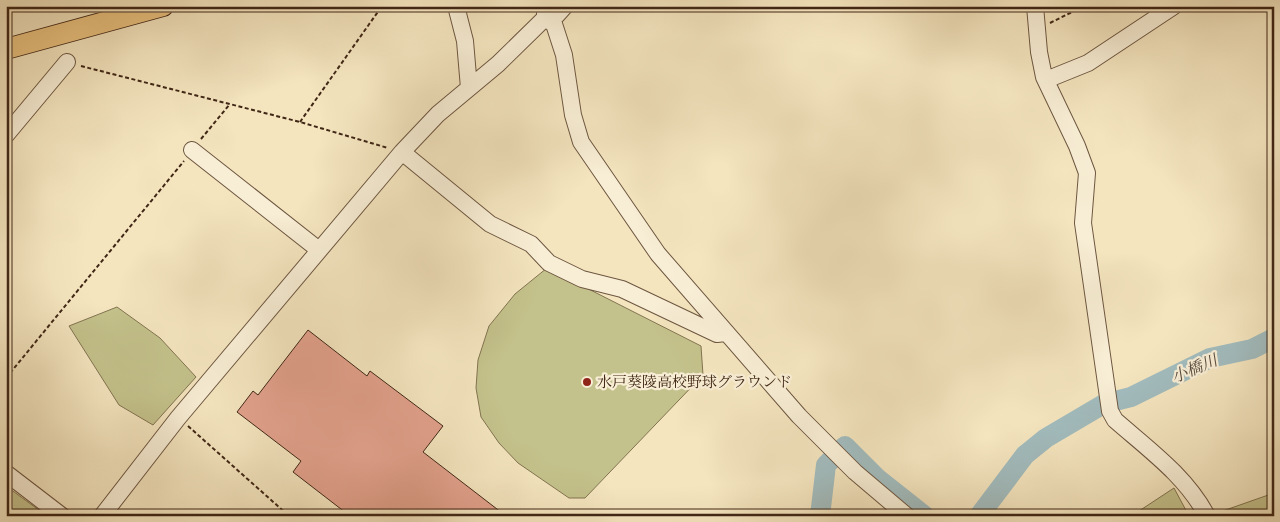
<svg xmlns="http://www.w3.org/2000/svg" width="1280" height="522" font-family="'Libre Caslon Text','Noto Serif JP',serif">
  <style>
    .green { fill: #c4c28c; stroke: #827451 }
    .lines { fill: none; stroke-linecap: round; stroke-linejoin: round }
    .river { stroke: #a2bcbe; stroke-width: 20 }
    .building { fill: #e2a18c; stroke: #402716 }
    .minor-casing { stroke: #6d5640; stroke-width: 18 }
    .major-casing { stroke: #402716; stroke-width: 22 }
    .path { stroke: #402716; stroke-width: 2; stroke-dasharray: 4 2.5; stroke-linecap: butt }
    .minor { stroke: #f8eed5; stroke-width: 16 }
    .major { stroke: #eac280; stroke-width: 20 }
    .poi-dot { fill: #8f2418; stroke: #f8eed5; stroke-width: 2 }
    .labels { text-anchor: middle; stroke-width: 4.5; stroke-linejoin: round; paint-order: stroke }
    .poi-label { font-size: 15px; fill: #402716; stroke: #f8eed5; text-anchor: start }
    .water-label { font-size: 16px; font-style: italic; fill: #584c40; stroke: #f8eed5 }
  </style>
  <rect width="100%" height="100%" fill="#f4e5bf"/>
  <filter id="stains"><feTurbulence type="fractalNoise" baseFrequency=".004" numOctaves="4"/><feColorMatrix values="0 0 0 0 .2 0 0 0 0 .09 0 0 0 0 .02 0 0 0 .5 -.17"/></filter>
  <radialGradient id="worn" r=".72"><stop offset=".6" stop-color="#630" stop-opacity="0"/><stop offset="1" stop-color="#630" stop-opacity=".3"/></radialGradient>
  <!-- green -->
  <path class="green" d="M547,268L701,346L703,375L585,498H569L518,463L499,443L481,417L476,388L478,360L489,326L515,294Z
    M117,307L160,338L196,377L153,425L119,405L69,326Z
    M6,486L47,516H6Z
    M1174,488L1189,516H1142L1139,511Z
    M1274,493V516H1218L1217,513Z"/>
  <g class="lines">
    <!-- river -->
    <path class="river" d="M1115,401L1131,397L1210,358L1252,349L1274,338
      M843,448L845,446L877,478L925,516
      M820,516L826,465L834,457
      M979,516L1025,455L1046,438L1102,405"/>
  </g>
  <!-- building -->
  <path class="building" d="M308,330L367,376L370,371L443,426L423,452L506,516H350L293,472L301,461L237,412L253,391L258,395Z"/>
  <g class="lines">
    <defs>
      <path id="minor" d="M456,6L465,41L469,88
        M1035,6L1039,52L1044,77L1077,146L1087,173L1083,223L1110,411L1115,420C1148,449 1186,476 1207,516
        M545,18L554,24L564,55L573,115L581,142L658,254L799,416L855,472L907,516
        M545,18L557,15L565,6
        M1046,80L1088,63L1174,6
        M6,135L67,62
        M192,150L319,250
        M402,152L490,224L531,244L549,263L582,279L622,289L717,334L725,333
        M6,473L62,516
        M102,516L178,418L402,152L438,114L498,64L545,18V6"/>
      <path id="major" d="M6,49L163,6"/>
    </defs>
    <!-- minor casing -->
    <use href="#minor" class="minor-casing"/>
    <!-- major casing -->
    <use href="#major" class="major-casing"/>
    <!-- path -->
    <path class="path" d="M1050,23L1084,6
      M81,66L300,122L388,148
      M300,122L382,6
      M201,139L230,104
      M6,378L184,161
      M188,426L289,516"/>
    <!-- minor -->
    <use href="#minor" class="minor"/>
    <!-- major -->
    <use href="#major" class="major"/>
  </g>
  <!-- markers -->
  <circle class="poi-dot" cx="587" cy="382" r="5"/>
  <g class="labels">
    <!-- poi labels -->
    <g class="poi-label">
      <text x="597" y="387">水戸葵陵高校野球グラウンド</text>
    </g>
    <!-- water labels -->
    <g class="water-label">
      <text transform="translate(1194 368) rotate(-23)" y="6">小橋川</text>
    </g>
  </g>
  <!-- margin -->
  <rect width="1280" height="522" fill="none" stroke="#f4e5bf" stroke-width="25"/>
  <rect x="8" y="8" width="1265" height="507" fill="none" stroke="#402716" stroke-width="2.5"/>
  <rect x="12" y="12" width="1255" height="497" fill="none" stroke="#402716"/>
  <rect width="100%" height="100%" filter="url(#stains)"/>
  <rect width="100%" height="100%" fill="url(#worn)"/>
</svg>
